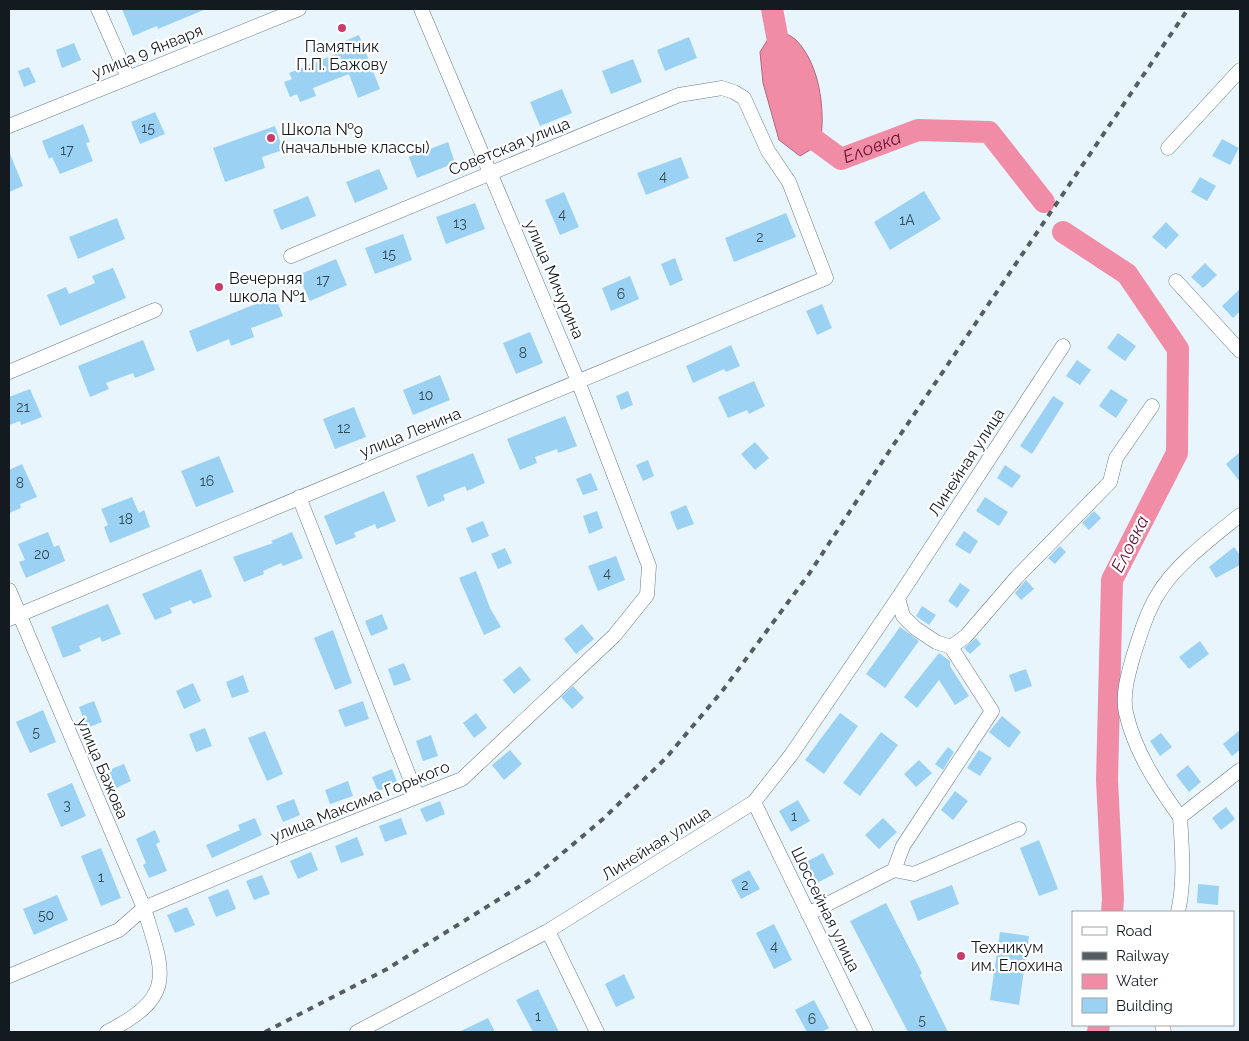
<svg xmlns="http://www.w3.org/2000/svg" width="1249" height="1041" font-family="Raleway,sans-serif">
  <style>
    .water { fill: #f08ca5; stroke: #ae6a7d }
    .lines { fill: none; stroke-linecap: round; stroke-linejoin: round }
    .river { stroke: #f08ca5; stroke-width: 22 }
    .building { fill: #9bd2f4 }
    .minor-casing { stroke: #6b7c88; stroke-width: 15 }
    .minor { stroke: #fff; stroke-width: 14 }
    .rail { stroke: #555d63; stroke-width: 4; stroke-dasharray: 6 6; stroke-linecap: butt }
    .poi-dot { fill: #c83b6b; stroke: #fff; stroke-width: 2 }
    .labels { text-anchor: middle; stroke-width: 4.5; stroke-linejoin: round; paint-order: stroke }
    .number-label { font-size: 14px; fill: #364955 }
    .poi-label { font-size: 16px; fill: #141b20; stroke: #fff; text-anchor: start }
    .street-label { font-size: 16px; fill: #141b20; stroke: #fff }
    .water-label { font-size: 18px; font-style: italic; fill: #6a1133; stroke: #fff }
  </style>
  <rect width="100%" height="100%" fill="#e9f5fd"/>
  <!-- water -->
  <path class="water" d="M775,28C782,32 791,35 796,40C820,64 826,112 820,144L800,156L779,140L763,83L760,52Z"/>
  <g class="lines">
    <!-- river -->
    <g class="river">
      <path d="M772,9L781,57"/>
      <path id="s1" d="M796,126L841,159L918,130L989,132L1044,202"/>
      <path d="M1063,232L1127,274L1178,349L1177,453L1112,580L1107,780L1113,899L1112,912"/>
      <path d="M1098,1032L1099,1025"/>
    </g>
  </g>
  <!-- building -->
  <path class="building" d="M122,9H206L158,29L157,26L133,36Z
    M359,35L380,89L358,98L349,74L313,88L316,96L300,102L297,94L290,97L284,82L292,79L289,73L338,53L335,45Z
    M689,37L697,58L665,71L657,50Z
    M74,43L81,60L62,68L56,50Z
    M633,59L642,82L611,94L602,71Z
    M29,67L36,82L24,87L18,71Z
    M562,89L572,113L540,126L530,102Z
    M155,112L165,134L140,144L131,122Z
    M83,124L90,142L86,143L93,161L60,174L52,157L49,159L42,141Z
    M275,126L283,150L262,157L265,168L225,182L213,148Z
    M1222,139L1239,148L1230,165L1212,156Z
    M448,142L455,163L417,178L409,157Z
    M9,151L23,186L9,192Z
    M681,157L689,178L646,195L637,173Z
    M379,169L388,189L355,203L346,182Z
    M1200,177L1216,186L1207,201L1191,192Z
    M924,191L941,219L890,250L874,222Z
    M564,192L579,227L560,235L545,200Z
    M308,196L316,216L281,230L273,210Z
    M475,203L485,229L446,244L436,217Z
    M786,213L796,237L734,262L725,238Z
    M117,218L125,239L78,259L69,237Z
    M1166,222L1179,235L1166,249L1152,237Z
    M403,234L412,260L375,274L365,248Z
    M675,258L683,280L670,286L661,264Z
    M336,259L347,285L310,301L298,275Z
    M1205,263L1217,275L1203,288L1191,277Z
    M113,268L126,298L60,326L47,295L66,287L69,294L95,283L92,276Z
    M630,276L639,299L611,311L602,288Z
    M1240,289V311L1233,318L1222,306Z
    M275,296L283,316L251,328L254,337L231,346L229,339L197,352L189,331Z
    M822,304L832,328L817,335L806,311Z
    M530,332L543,363L516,374L503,343Z
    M1118,333L1136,346L1125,361L1107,348Z
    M143,340L155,370L135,378L133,373L106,383L109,389L90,397L78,366Z
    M731,345L740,366L726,372L724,369L693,383L686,366Z
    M1077,360L1091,370L1080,385L1066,376Z
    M440,375L450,400L413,415L403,390Z
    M754,381L765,406L749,414L747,410L728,418L718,397Z
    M30,389L42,417L21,425L20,421L9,425V397Z
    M1111,389L1128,400L1116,418L1099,406Z
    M628,391L633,405L621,410L616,396Z
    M1053,396L1064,403L1032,454L1020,446Z
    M354,407L366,437L335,449L323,419Z
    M565,416L577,446L558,453L557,449L535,457L537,463L520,470L507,439Z
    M755,442L769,458L755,470L741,454Z
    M1240,452V482L1226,464Z
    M473,453L485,483L467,491L465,486L443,495L445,500L428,507L416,476Z
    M219,456L234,492L196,507L181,471Z
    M648,460L654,476L643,481L636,465Z
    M22,464L37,497L20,504L21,508L9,513V470Z
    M1005,465L1021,476L1012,488L997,478Z
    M591,473L598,490L583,495L576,479Z
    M384,491L396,521L377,529L375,524L354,533L356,537L336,545L324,516Z
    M132,497L139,513L144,510L150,527L110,543L104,527L108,525L101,509Z
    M985,497L1008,512L999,526L976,511Z
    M686,505L694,524L677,530L670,512Z
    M597,511L603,528L589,534L583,516Z
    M1094,511L1101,518L1089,530L1082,523Z
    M483,521L489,536L472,543L466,528Z
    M964,531L978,541L970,554L955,545Z
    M48,532L54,547L59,545L65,561L26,578L19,562L25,560L18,544Z
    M292,532L303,558L283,566L281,563L263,571L264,574L244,582L233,557L273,543L271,541Z
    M1060,546L1066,552L1055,564L1048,558Z
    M1234,547L1240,555V565L1216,578L1209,567Z
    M505,548L512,563L498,569L491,554Z
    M616,556L625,580L598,591L588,566Z
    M201,569L212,597L193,604L191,600L170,608L172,613L155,620L142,594Z
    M476,571L490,608L501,627L484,635L459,578Z
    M1026,580L1034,589L1021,600L1015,593Z
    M960,583L970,590L957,608L948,601Z
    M108,604L121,634L102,642L100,637L79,646L81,651L63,658L51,627Z
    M922,606L936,615L929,625L916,616Z
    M382,614L388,629L371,636L365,621Z
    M582,624L594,639L576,654L564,639Z
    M900,627L919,641L885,688L866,674Z
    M333,630L352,683L335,690L314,638Z
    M976,638L981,644L970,654L964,648Z
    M1200,641L1209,654L1189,669L1179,657Z
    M939,653L950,661V666L969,696L955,705L939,680L917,708L904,697Z
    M404,663L411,680L394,686L388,669Z
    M520,666L531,680L514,694L503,680Z
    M1026,669L1032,686L1015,692L1009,675Z
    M243,675L249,692L232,698L226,682Z
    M193,683L201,701L184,709L176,691Z
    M573,686L584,698L572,709L561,697Z
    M94,701L102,722L87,728L79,707Z
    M363,701L369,719L345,727L338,710Z
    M43,710L56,742L30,753L16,722Z
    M476,713L487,728L474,738L463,723Z
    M840,713L858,726L824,774L805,760Z
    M1002,716L1021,732L1009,748L989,732Z
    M205,728L212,746L196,752L189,734Z
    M1240,730V750L1232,756L1223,744Z
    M265,731L283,774L267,781L248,738Z
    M881,732L898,745L860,796L843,783Z
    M1161,733L1172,747L1160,756L1150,741Z
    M431,735L438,756L423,761L416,741Z
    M948,747L954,752L943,770L935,764Z
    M510,750L522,764L504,780L492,765Z
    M979,750L992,758L980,776L967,768Z
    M919,760L932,773L916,787L904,774Z
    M124,764L131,781L114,789L106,771Z
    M1188,765L1201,782L1189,792L1176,775Z
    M392,769L398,784L378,791L372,777Z
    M348,781L353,796L330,804L325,790Z
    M72,783L86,816L61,827L47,794Z
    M955,791L968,801L953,820L941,810Z
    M294,799L300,815L283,822L276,806Z
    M798,800L810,821L791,832L779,811Z
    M440,801L445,814L426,822L420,809Z
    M1226,807L1235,819L1221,830L1212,818Z
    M255,818L262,835L212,858L206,845L240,830L238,825Z
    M401,818L407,834L385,842L379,826Z
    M883,818L897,832L879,849L865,835Z
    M155,830L160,842L156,844L167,871L149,878L143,865L146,863L136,839Z
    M357,837L364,855L341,863L335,846Z
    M1039,840L1058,889L1039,896L1020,848Z
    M101,848L121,898L101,906L81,856Z
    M311,852L318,870L298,879L290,861Z
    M823,853L834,874L817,883L806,862Z
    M749,870L760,889L741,899L731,880Z
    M262,875L270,894L254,900L246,881Z
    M1198,884L1219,886L1218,905L1197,903Z
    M952,885L959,904L918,921L910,901Z
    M228,889L236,909L216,917L208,897Z
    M57,895L68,920L34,935L23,909Z
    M886,903L922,973L920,975L948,1032H908L850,921Z
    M187,907L195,925L175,933L167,915Z
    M774,924L792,960L774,969L756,933Z
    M1000,932L1029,936L1019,1005L990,1000Z
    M624,974L635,998L616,1007L605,984Z
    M538,989L559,1032H533L516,1000Z
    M814,1000L829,1028L821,1032H807L795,1010Z
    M488,1018L495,1032H459Z"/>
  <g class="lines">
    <defs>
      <path id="minor" d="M98,9L128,77
        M9,126L299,9
        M1168,148L1240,70
        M1176,281L1240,351
        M9,372L155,310
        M299,497L417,796
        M9,590L144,908C164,974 177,996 107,1032
        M9,619L826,278L789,182L768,151L744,98L734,92L722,88L679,95L291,256
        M951,647L966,636L1017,577L1110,482L1116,458L1152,406
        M754,802L866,1032
        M1180,817C1157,785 1135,752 1126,713C1122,695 1128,675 1133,657C1140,635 1146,614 1158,594C1175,565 1214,536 1240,515
        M1180,817L1240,770
        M894,870L903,846L992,711L951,647L936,642L915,628L903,616L898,598
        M1178,912C1185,881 1182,849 1180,817
        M808,914L894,870L914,874L1019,829
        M548,931L597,1032
        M9,976L119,930L144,908L280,851L462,779L614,636L647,595L649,566L578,381L421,9
        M1162,1025L1164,1032
        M357,1032L548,931L754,802L791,755L898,598L1063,346"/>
    </defs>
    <!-- minor casing -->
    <use href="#minor" class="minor-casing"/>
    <!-- minor -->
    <use href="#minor" class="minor"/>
    <!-- rail -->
    <path class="rail" d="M265,1032L387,969L533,878L603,819L666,758L723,690L809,574L888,453L1188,9"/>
  </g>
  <!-- markers -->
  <g class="poi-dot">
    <circle cx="342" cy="28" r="5"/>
    <circle cx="271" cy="138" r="5"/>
    <circle cx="219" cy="287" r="5"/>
    <circle cx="961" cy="956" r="5"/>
  </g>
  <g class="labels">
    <!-- number labels -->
    <g class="number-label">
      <text x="148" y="133">15</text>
      <text x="67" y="155">17</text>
      <text x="663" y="181">4</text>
      <text x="562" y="219">4</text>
      <text x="907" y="225">1А</text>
      <text x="460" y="228">13</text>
      <text x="760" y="242">2</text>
      <text x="389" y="259">15</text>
      <text x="323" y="285">17</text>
      <text x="621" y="299">6</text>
      <text x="523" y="358">8</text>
      <text x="426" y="400">10</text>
      <text x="23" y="412">21</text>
      <text x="344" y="433">12</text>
      <text x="207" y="486">16</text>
      <text x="20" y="488">8</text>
      <text x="126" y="524">18</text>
      <text x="42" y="559">20</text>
      <text x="607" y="578">4</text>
      <text x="36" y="737">5</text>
      <text x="67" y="810">3</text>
      <text x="794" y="821">1</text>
      <text x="101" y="882">1</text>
      <text x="745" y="890">2</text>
      <text x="46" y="920">50</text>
      <text x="774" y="951">4</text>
      <text x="538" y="1021">1</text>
      <text x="812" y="1024">6</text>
      <text x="922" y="1025">5</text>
    </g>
    <!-- poi labels -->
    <g class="poi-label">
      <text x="342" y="52" text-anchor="middle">Памятник<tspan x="342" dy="18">П.П. Бажову</tspan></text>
      <text x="281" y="135">Школа №9<tspan x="281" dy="18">(начальные классы)</tspan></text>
      <text x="229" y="284">Вечерняя<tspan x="229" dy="18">школа №1</tspan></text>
      <text x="971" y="953">Техникум<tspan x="971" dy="18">им. Елохина</tspan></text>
    </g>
    <!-- street labels -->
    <g class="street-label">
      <text transform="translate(147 51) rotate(-22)" y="6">улица 9 Января</text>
      <text transform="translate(509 146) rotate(-22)" y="6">Советская улица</text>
      <text transform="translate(555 279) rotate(67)" y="6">улица Мичурина</text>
      <text transform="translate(410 432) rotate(-22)" y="6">улица Ленина</text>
      <text transform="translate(966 462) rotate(-57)" y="6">Линейная улица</text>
      <text transform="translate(103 768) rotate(67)" y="6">улица Бажова</text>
      <text transform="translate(360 801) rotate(-22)" y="6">улица Максима Горького</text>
      <text transform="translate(656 843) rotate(-32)" y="6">Линейная улица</text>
      <text transform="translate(826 909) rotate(64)" y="6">Шоссейная улица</text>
    </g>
    <!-- water labels -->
    <g class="water-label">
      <text dy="6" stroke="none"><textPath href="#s1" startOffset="89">Еловка</textPath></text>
      <text transform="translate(1130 544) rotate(-63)" y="6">Еловка</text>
    </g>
  </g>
  <!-- border -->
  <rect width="1249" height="1041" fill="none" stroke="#141b20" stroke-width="20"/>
  <!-- legend -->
  <rect x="1072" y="911" width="162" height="115" fill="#ffffff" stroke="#a1a4a6"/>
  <rect x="1082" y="927" width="25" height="8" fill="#ffffff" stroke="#a1a4a6"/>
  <text x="1116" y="936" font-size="15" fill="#141b20">Road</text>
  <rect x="1082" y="952" width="25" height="8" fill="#555d63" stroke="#a1a4a6"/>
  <text x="1116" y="961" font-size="15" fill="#141b20">Railway</text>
  <rect x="1082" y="974" width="25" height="15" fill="#f08ca5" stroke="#a1a4a6"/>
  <text x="1116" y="986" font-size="15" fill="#141b20">Water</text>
  <rect x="1082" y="998" width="25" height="15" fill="#9bd2f4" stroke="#a1a4a6"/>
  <text x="1116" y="1011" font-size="15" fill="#141b20">Building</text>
</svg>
